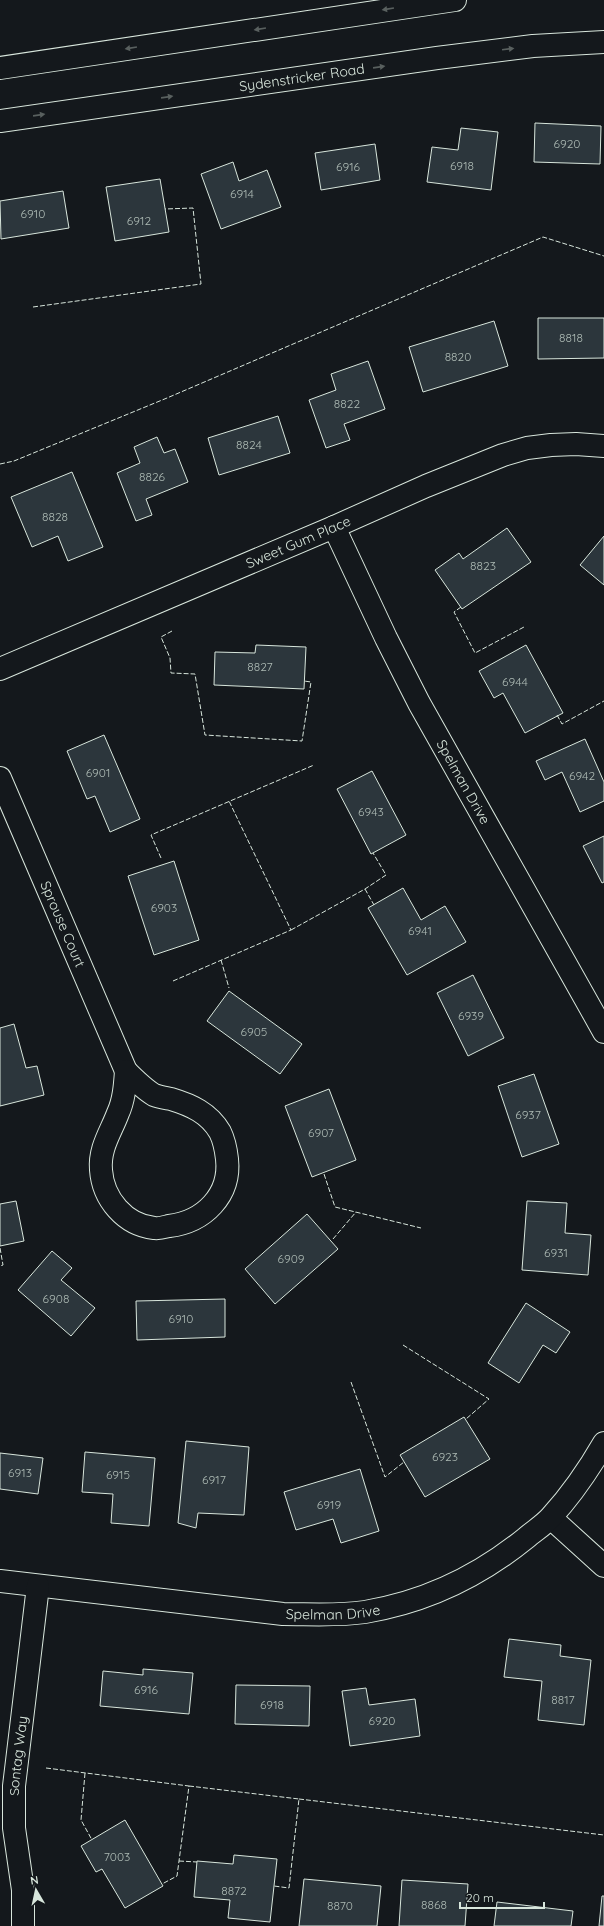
<svg xmlns="http://www.w3.org/2000/svg" width="604" height="1926" font-family="Quicksand,sans-serif">
  <style>
    .building { fill: #2c363c; stroke: #d8e6dc }
    .lines { fill: none; stroke-linecap: round; stroke-linejoin: round }
    .minor-casing { stroke: #d8e6dc; stroke-width: 24 }
    .secondary-casing { stroke: #d8e6dc; stroke-width: 24 }
    .minor { stroke: #14181c; stroke-width: 22 }
    .secondary { stroke: #14181c; stroke-width: 22 }
    .fence { stroke: #d8e6dc; stroke-width: 1; stroke-dasharray: 5 2; stroke-linecap: butt }
    .oneway { fill: #59605f }
    .labels { text-anchor: middle; stroke-width: 3; stroke-linejoin: round; paint-order: stroke }
    .number-label { font-size: 12px; fill: #adbab4 }
    .street-label { font-size: 14px; fill: #d8e6dc; stroke: #14181c }
  </style>
  <rect width="100%" height="100%" fill="#14181c"/>
  <!-- building -->
  <path class="building" d="M535,123L601,126L600,164L534,162Z
    M461,128L498,132L491,190L427,182L432,147L458,150Z
    M375,144L380,180L321,190L315,153Z
    M233,162L239,181L267,170L281,207L221,229L201,174Z
    M160,179L169,232L115,241L106,187Z
    M63,191L69,228L1,239L0,201Z
    M538,318H604V358L538,359Z
    M494,321L508,366L423,392L409,347Z
    M368,361L385,409L344,424L350,440L326,448L309,400L336,390L331,374Z
    M278,416L290,453L219,475L208,438Z
    M157,437L164,453L175,449L188,482L146,499L152,515L136,521L117,473L140,463L134,447Z
    M72,472L103,547L68,561L58,536L32,547L11,497Z
    M507,528L531,562L462,609L435,570L459,553L463,559Z
    M604,536V585L580,565Z
    M256,645L306,647L304,689L214,685L215,652L255,653Z
    M526,645L563,713L525,733L503,693L494,698L479,671Z
    M104,735L140,819L110,832L95,796L87,799L67,751Z
    M585,739L604,782V801L580,812L562,772L545,780L536,761Z
    M372,771L406,835L371,854L337,789Z
    M604,836V882L602,883L583,846Z
    M174,861L199,940L154,955L128,876Z
    M403,888L421,920L445,906L466,942L407,975L368,908Z
    M473,975L504,1038L468,1056L437,993Z
    M229,991L302,1044L280,1074L207,1021Z
    M14,1024L26,1068L37,1066L44,1095L0,1106V1028Z
    M534,1074L559,1144L522,1157L498,1086Z
    M329,1089L356,1160L312,1177L285,1106Z
    M16,1201L24,1241L0,1246V1204Z
    M527,1201L567,1203L565,1233L591,1235L588,1275L522,1270Z
    M307,1214L338,1249L275,1304L245,1269Z
    M52,1251L72,1268L61,1280L95,1308L71,1336L18,1290Z
    M225,1299V1337L137,1340L136,1301Z
    M526,1303L570,1332L556,1353L543,1345L519,1383L488,1363Z
    M464,1417L490,1459L425,1497L400,1455Z
    M186,1441L249,1447L244,1515L198,1513L196,1528L178,1523Z
    M85,1452L155,1458L149,1526L111,1523L113,1494L82,1492Z
    M0,1453L43,1458L38,1494L0,1489Z
    M360,1469L379,1531L341,1543L333,1519L296,1530L284,1492Z
    M509,1639L561,1645L560,1656L591,1660L584,1725L538,1720L542,1681L504,1677Z
    M143,1669L193,1673L189,1714L100,1706L103,1671L143,1675Z
    M236,1685L310,1686L309,1726L235,1724Z
    M366,1688L369,1705L415,1699L420,1736L350,1746L342,1691Z
    M125,1820L163,1886L125,1908L102,1869L96,1872L81,1846Z
    M234,1855L277,1859L270,1922L228,1918L230,1900L194,1897L197,1861L233,1864Z
    M304,1879L381,1886L377,1926H299Z
    M402,1880L468,1884L465,1926H399Z
    M602,1896H604V1926H599Z
    M497,1902L573,1911L571,1926H494Z"/>
  <g class="lines">
    <defs>
      <g id="minor">
        <path id="s1" d="M334,527L386,638L419,703L604,1032"/>
        <path id="s2" d="M0,669L334,527L426,486L503,455L527,448L551,445L576,444L604,446"/>
        <path id="s3" d="M0,778L126,1071"/>
        <path d="M126,1071C134,1079 144,1089 154,1095C159,1097 166,1098 171,1099C191,1105 209,1113 220,1132C224,1140 226,1150 227,1159C231,1195 204,1222 169,1226C165,1227 159,1229 154,1228C125,1225 103,1199 101,1170C99,1148 111,1132 118,1113C124,1100 125,1085 126,1071Z"/>
        <path d="M551,1518L604,1566"/>
        <path id="s4" d="M0,1581L283,1614C310,1614 338,1616 365,1612C426,1602 478,1577 526,1538C534,1531 544,1525 551,1517C572,1494 589,1469 604,1443"/>
        <path id="s5" d="M23,1926V1890L14,1828V1786L38,1586"/>
      </g>
      <g id="secondary">
        <path d="M0,68L455,0"/>
        <path id="s6" d="M0,121L437,58L533,46L604,42"/>
      </g>
    </defs>
    <!-- minor casing -->
    <use href="#minor" class="minor-casing"/>
    <!-- secondary casing -->
    <use href="#secondary" class="secondary-casing"/>
    <!-- minor -->
    <use href="#minor" class="minor"/>
    <!-- secondary -->
    <use href="#secondary" class="secondary"/>
    <!-- fence -->
    <path class="fence" d="M33,307L201,284L193,208L165,209
      M0,464L14,461L167,398L543,237L604,256
      M461,607L454,612L475,653L524,627
      M172,631L161,637L170,658L171,673L195,674L205,735L302,741L311,682L304,681
      M557,715L562,724L604,701
      M161,858L151,835L314,765
      M365,889L374,905
      M291,930L365,889L386,875L373,853
      M221,960L229,988
      M173,981L291,930L229,801
      M324,1174L335,1207L421,1228
      M333,1239L356,1212
      M0,1248L3,1265L0,1266
      M403,1345L489,1399L466,1419
      M351,1382L385,1477L404,1462
      M46,1768L189,1786L177,1876L162,1884
      M85,1773L81,1820L92,1840
      M189,1786L299,1799L289,1888L274,1886
      M299,1799L604,1835
      M179,1861L197,1862"/>
  </g>
  <!-- one-way arrows -->
  <defs><path id="oneway-solid" d="M-6-.8H1V-3.2L6.5 0L1 3.2V.8H-6Z"/></defs>
  <g class="oneway">
    <use href="#oneway-solid" transform="translate(388 9) rotate(171)"/>
    <use href="#oneway-solid" transform="translate(260 29) rotate(171)"/>
    <use href="#oneway-solid" transform="translate(131 48) rotate(171)"/>
    <use href="#oneway-solid" transform="translate(508 49) rotate(-7)"/>
    <use href="#oneway-solid" transform="translate(379 67) rotate(-8)"/>
    <use href="#oneway-solid" transform="translate(167 97) rotate(-8)"/>
    <use href="#oneway-solid" transform="translate(39 115) rotate(-8)"/>
  </g>
  <g class="labels">
    <!-- number labels -->
    <g class="number-label">
      <text x="567" y="148">6920</text>
      <text x="462" y="170">6918</text>
      <text x="348" y="171">6916</text>
      <text x="242" y="198">6914</text>
      <text x="33" y="218">6910</text>
      <text x="139" y="225">6912</text>
      <text x="571" y="342">8818</text>
      <text x="458" y="361">8820</text>
      <text x="347" y="408">8822</text>
      <text x="249" y="449">8824</text>
      <text x="152" y="481">8826</text>
      <text x="55" y="521">8828</text>
      <text x="483" y="570">8823</text>
      <text x="260" y="671">8827</text>
      <text x="515" y="686">6944</text>
      <text x="98" y="777">6901</text>
      <text x="582" y="780">6942</text>
      <text x="371" y="816">6943</text>
      <text x="164" y="912">6903</text>
      <text x="420" y="935">6941</text>
      <text x="471" y="1020">6939</text>
      <text x="254" y="1036">6905</text>
      <text x="528" y="1119">6937</text>
      <text x="321" y="1137">6907</text>
      <text x="556" y="1257">6931</text>
      <text x="291" y="1263">6909</text>
      <text x="56" y="1303">6908</text>
      <text x="181" y="1323">6910</text>
      <text x="445" y="1461">6923</text>
      <text x="20" y="1477">6913</text>
      <text x="118" y="1479">6915</text>
      <text x="214" y="1484">6917</text>
      <text x="329" y="1509">6919</text>
      <text x="146" y="1694">6916</text>
      <text x="563" y="1704">8817</text>
      <text x="272" y="1709">6918</text>
      <text x="382" y="1725">6920</text>
      <text x="117" y="1861">7003</text>
      <text x="234" y="1895">8872</text>
      <text x="434" y="1909">8868</text>
      <text x="340" y="1910">8870</text>
    </g>
    <!-- street labels -->
    <g class="street-label">
      <text dy="5" stroke="none"><textPath href="#s6" startOffset="305">Sydenstricker Road</textPath></text>
      <text dy="5" stroke="none"><textPath href="#s2" startOffset="324">Sweet Gum Place</textPath></text>
      <text dy="5" stroke="none"><textPath href="#s1" startOffset="286">Spelman Drive</textPath></text>
      <text dy="5" stroke="none"><textPath href="#s3" startOffset="159">Sprouse Court</textPath></text>
      <text dy="5" stroke="none"><textPath href="#s4" startOffset="335">Spelman Drive</textPath></text>
      <text dy="5" stroke="none"><textPath href="#s5" startOffset="171">Sontag Way</textPath></text>
    </g>
  </g>
  <!-- north arrow -->
  <g transform="translate(36 1890) rotate(351)" stroke="#14181c" stroke-width="3" paint-order="stroke">
  <path d="M0-3L7 15L0 10L-7 15Z" fill="#d8e6dc"/>
  <text y="-6" font-size="11" font-weight="bold" text-anchor="middle" fill="#d8e6dc">N</text>
  </g>
  <!-- scale -->
  <path d="M460 1902v6h84v-6" fill="none" stroke="#d8e6dc" stroke-width="2"/>
  <text x="466" y="1902" font-size="12" fill="#d8e6dc" stroke="#14181c" stroke-width="3" paint-order="stroke">20 m</text>
</svg>
